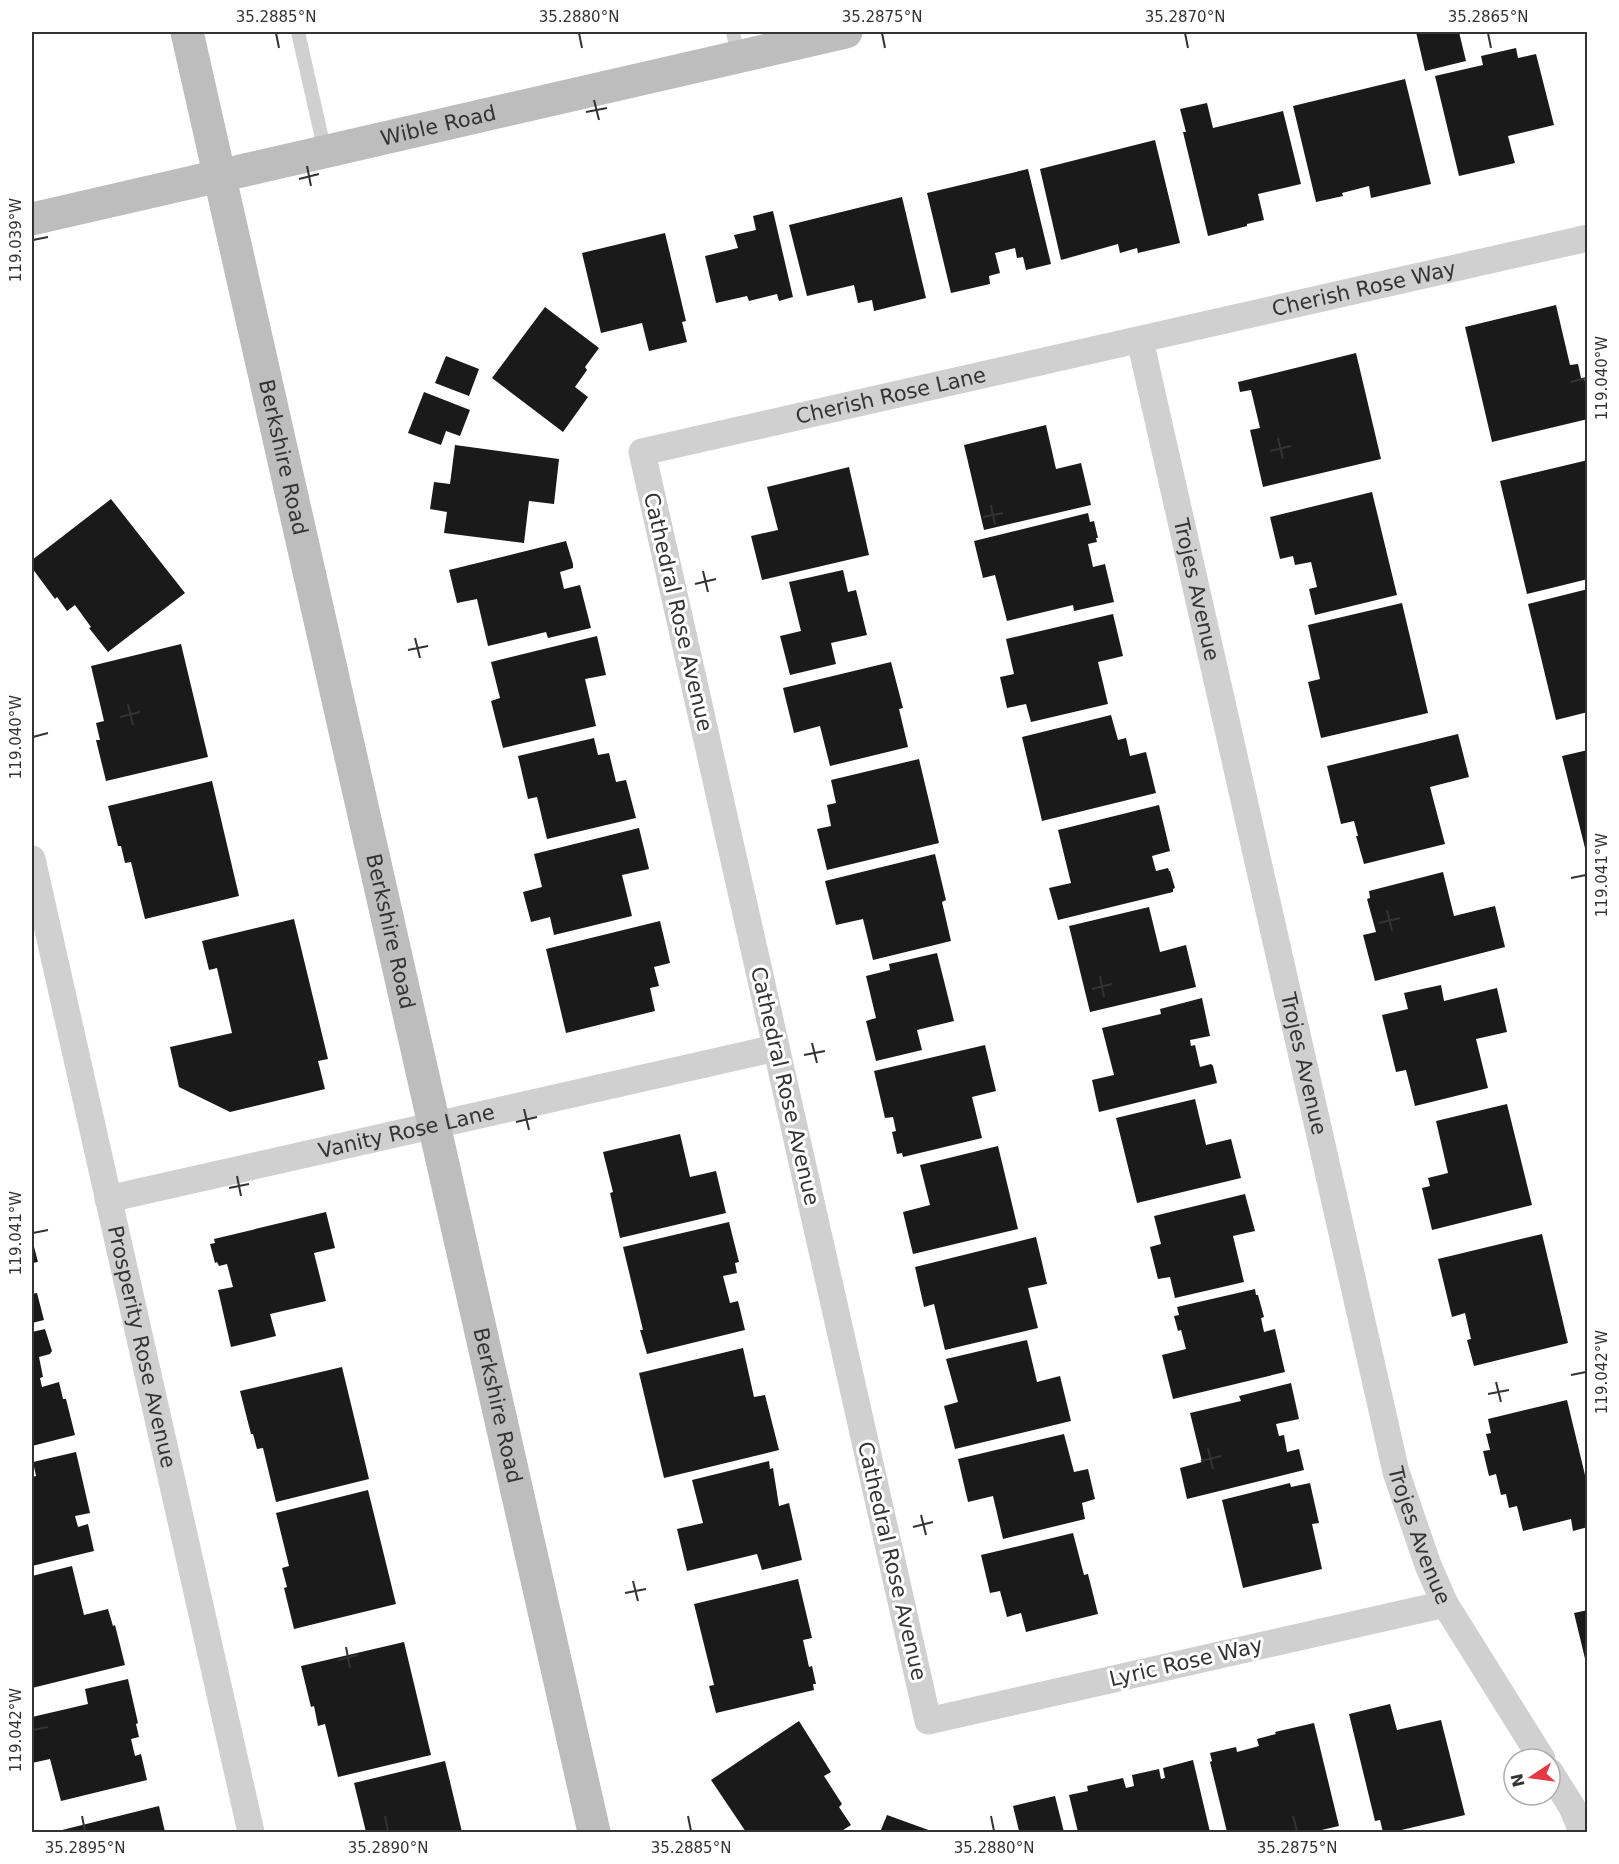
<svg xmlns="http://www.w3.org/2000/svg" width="1619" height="1864" font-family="'DejaVu Sans',sans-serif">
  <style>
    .building { fill: #1a1a1a }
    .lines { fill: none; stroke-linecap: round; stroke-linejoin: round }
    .lane { stroke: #d0d0d0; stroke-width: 14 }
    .street { stroke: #d0d0d0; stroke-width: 27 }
    .secondary { stroke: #bdbdbd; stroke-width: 33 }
    .ticks { fill: none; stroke: #333; stroke-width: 2 }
    .labels { text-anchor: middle; stroke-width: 6; stroke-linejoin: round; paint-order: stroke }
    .street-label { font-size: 21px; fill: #333; stroke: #fff }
    .neatline { fill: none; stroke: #333; stroke-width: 2 }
    .ticks-label { font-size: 15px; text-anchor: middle; fill: #333 }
  </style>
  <rect width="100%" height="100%" fill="#fff"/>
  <!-- building -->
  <path class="building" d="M1416,32H1459L1466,61L1425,71Z
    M1516,48L1518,58L1536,54L1554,125L1508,136L1515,163L1459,176L1435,76L1483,65L1481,56Z
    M1405,79L1431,184L1371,198L1369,186L1342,193L1343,196L1316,202L1293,106Z
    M1207,103L1213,128L1283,111L1301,184L1258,194L1264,220L1247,224V226L1208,236L1183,132H1186L1180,109Z
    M1155,140L1180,243L1138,253L1137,248L1120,253L1118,244L1061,260L1040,169Z
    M1028,169L1051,264L1026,270L1023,257L1017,258L1015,248L995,253L1000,273L989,276L990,284L951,293L927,193Z
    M902,197L926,298L874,311L872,300L858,303L854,285L807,296L789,225Z
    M773,211L793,297L779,301L777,294L749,301L747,296L716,303L705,256L738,248L734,235L756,230L753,216Z
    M665,233L686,321L682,322L687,342L649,351L642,323L601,333L582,253Z
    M1556,305L1570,365L1578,364L1581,378H1584L1588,391V419L1492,442L1465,327Z
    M545,307L599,348L585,367L587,370L575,387L588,397L563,432L492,378Z
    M1356,353L1381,459L1263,487L1250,430L1260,428L1251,390L1240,392L1238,382Z
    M446,356L479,369L469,396L435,383Z
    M424,392L470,410L460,436L446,431L441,445L408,433Z
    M1046,425L1056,469L1081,463L1091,505L984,530L964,445Z
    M455,445L559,459L554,504L529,501L524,543L444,533L447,512L430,509L434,482L450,484Z
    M1588,460V579L1527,594L1500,481Z
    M849,467L869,555L762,580L751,536L778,530L767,487Z
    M1372,492L1397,595L1315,615L1309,589L1317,587L1311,562L1295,565L1293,556L1280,559L1270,517Z
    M111,499L185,593L108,652L89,628L91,627L75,605L67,611L57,597L55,599L32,568V560Z
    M1088,513L1090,522L1094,521L1098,538H1096L1097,542L1088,544L1093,567L1105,564L1114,602L1074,611L1073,605L1007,621L995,575L983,578L974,541Z
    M566,541L573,564V568L560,572L564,589L580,585L591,628L548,638L546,632L488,646L477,599L457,603L449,570Z
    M843,570L848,592L856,590L867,635L831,643L836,664L790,675L780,636L801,631L789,582Z
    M1588,589V712L1556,720L1528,604Z
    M1402,603L1428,713L1321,738L1308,682L1320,679L1308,625Z
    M1113,614L1123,656L1098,662L1108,704L1031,722L1026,704L1007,708L1000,677L1014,674L1006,639Z
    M597,636L606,675L585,679L596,726L503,748L491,701L500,698L491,662Z
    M181,644L208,757L106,781L96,740H100L96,723L104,721L91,666Z
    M891,662L903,708L899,709L908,747L830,766L820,726L794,733L783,688Z
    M1111,715L1118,740L1126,738L1130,756L1146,752L1156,793L1042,821L1022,737Z
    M1458,734L1469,777L1430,787L1445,844L1364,864L1356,836H1358L1354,821L1341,824L1327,766Z
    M594,738L598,755L609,753L616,782L626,780L636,818L547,839L537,797L528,799L518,756Z
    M1588,750V856H1587L1562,756Z
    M919,759L939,843L827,870L817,829L831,826L827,805L836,803L831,780Z
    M212,781L239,896L145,919L131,862L125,863L121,846H118L108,806Z
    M1159,805L1170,851L1152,856L1156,871L1168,868L1169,871H1170L1175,888L1173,889V892L1058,920L1049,888L1071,883L1058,830Z
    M639,828L649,869L622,875L632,916L554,935L550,917L531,922L523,892L542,887L534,854Z
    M935,854L946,900L942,902L951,941L873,960L863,919L836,925L825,881Z
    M1443,872L1454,916L1495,906L1505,947L1375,981L1363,935L1376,932L1367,899L1370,898L1369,891Z
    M1149,907L1160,952L1186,945L1196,987L1090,1012L1069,926Z
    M294,919L328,1059L318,1061L325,1089L230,1112L179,1087L170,1047L232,1033L217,968L209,970L202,941Z
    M660,921L670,963L654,967L659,986L650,988L655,1011L566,1033L546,949Z
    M937,953L954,1021L917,1030L922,1050L876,1061L866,1021L876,1018L866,976L890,970L889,964Z
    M1441,985L1444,1001L1497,988L1507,1032L1476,1039L1488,1088L1415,1106L1406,1070L1396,1072L1382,1015L1408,1009L1404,993Z
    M1202,998L1210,1036L1190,1040L1191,1046L1195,1045L1200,1067L1211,1064L1213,1066L1217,1083L1099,1112L1092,1080L1114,1075L1102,1028L1161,1014L1160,1009Z
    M985,1045L996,1091L972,1097L982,1138L903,1157L902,1153L897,1154L892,1132L896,1131L893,1117L885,1118L874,1071Z
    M1195,1099L1206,1145L1231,1139L1241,1178L1137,1203L1116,1118Z
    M1507,1104L1532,1205L1432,1230L1422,1188L1430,1186L1428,1178L1448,1173L1436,1121Z
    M680,1134L690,1177L716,1171L726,1213L620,1238L610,1193L613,1192L603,1152Z
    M998,1146L1018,1229L913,1254L903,1212L930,1205L920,1165Z
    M1245,1194L1255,1231L1233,1236L1244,1282L1175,1298L1170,1277L1158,1279L1150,1247L1161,1244L1154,1216Z
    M326,1212L335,1248L314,1253L326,1301L270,1314L276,1336L231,1347L218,1290L233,1287L227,1264L219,1266L217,1262L215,1263L210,1244L215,1243L214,1239Z
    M729,1222L739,1262L735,1263L737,1273L723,1276L730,1303L738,1301L745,1330L647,1354L640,1330H643L623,1247Z
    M1542,1234L1568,1343L1474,1366L1467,1340L1471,1339L1465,1313L1452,1317L1438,1259Z
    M1036,1237L1047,1284L1028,1288L1038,1328L945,1350L934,1304L924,1307L915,1267Z
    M32,1239L38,1262L32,1263Z
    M1255,1289L1256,1295H1258L1264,1317L1261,1318L1264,1332L1275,1329L1285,1372L1173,1399L1162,1355L1186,1349L1181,1330L1178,1331L1174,1316L1179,1315L1177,1307Z
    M37,1293L44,1320L32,1323V1294Z
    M45,1329L52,1351L50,1354L39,1357L43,1377L40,1378L42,1387L59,1382L63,1399H66L75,1435L32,1446V1332Z
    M1027,1340L1037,1382L1060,1376L1071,1421L955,1449L944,1406L958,1402L946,1359Z
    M743,1348L754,1397L765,1395L779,1450L664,1478L639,1373Z
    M342,1367L369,1479L276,1502L263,1448L257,1449L253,1434H251L240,1391Z
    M1291,1383L1299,1419L1276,1424L1279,1436L1284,1435L1287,1452L1299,1449L1304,1470L1187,1499L1180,1468L1202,1462L1190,1413L1241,1401L1239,1396Z
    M1567,1400L1585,1475H1588V1527L1573,1531L1571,1519L1523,1531L1517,1506L1509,1508L1506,1494L1501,1495L1496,1474L1489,1476L1483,1451L1490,1450L1486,1434L1491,1433L1488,1419Z
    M1064,1434L1074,1472L1088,1469L1095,1499L1082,1503L1085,1519L1003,1539L993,1496L968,1502L958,1459Z
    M76,1452L90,1513L75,1516L78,1527L88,1524L94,1551L32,1566V1477L36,1476L33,1462Z
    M769,1461L770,1469L773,1468L779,1506L789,1503L802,1560L762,1570L757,1554L687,1571L677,1529L703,1523L692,1480Z
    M1290,1483L1291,1487L1310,1483L1319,1523L1312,1524L1322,1569L1243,1588L1222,1500Z
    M368,1490L396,1604L294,1629L284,1588L287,1587L282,1568L289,1566L276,1513Z
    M1073,1533L1084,1575L1088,1574L1098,1614L1026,1632L1021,1613L1007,1617L1000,1591L990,1593L981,1555Z
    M72,1566L84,1615L108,1609L113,1626L115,1625L125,1665L32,1688V1576Z
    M798,1579L812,1638L803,1640L809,1667L812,1666L816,1684H813L814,1690L716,1713L709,1686L714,1685L694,1604Z
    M1588,1610V1667H1587L1574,1613Z
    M404,1642L431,1755L338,1777L325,1724L318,1726L314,1706L311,1707L301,1666Z
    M128,1679L138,1723L136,1724L139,1737L131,1739L135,1756L141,1754L147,1780L61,1801L50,1759L32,1763V1717L88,1704L85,1689Z
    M1390,1704L1397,1730L1441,1720L1465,1815L1393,1832H1383L1380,1820L1375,1821L1349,1714Z
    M799,1721L831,1772L824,1776L842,1804L839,1807L851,1825L840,1832H746L711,1780Z
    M1314,1723L1339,1826L1313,1832H1227L1210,1762L1212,1761L1210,1753L1236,1747L1237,1752L1259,1746L1257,1739L1276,1734L1275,1732Z
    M1193,1760L1210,1832H1078L1069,1795L1088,1791L1087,1786L1123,1778L1126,1788L1134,1786L1132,1775L1159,1769L1161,1779L1165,1778L1163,1768Z
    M445,1761L462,1832H366L354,1783Z
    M1055,1796L1064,1832H1014L1019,1831L1013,1806Z
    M159,1806L165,1832H54Z
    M887,1815L934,1832H880Z"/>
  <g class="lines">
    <!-- lane -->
    <path class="lane" d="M298,32L325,152
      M733,32L738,56"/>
    <!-- street -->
    <g class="street">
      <path id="s1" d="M1140,340L1396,1472L1428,1565L1445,1604L1542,1759"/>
      <path id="s2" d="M32,859L251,1832"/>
      <path id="s3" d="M108,1199L776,1048"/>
      <path id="s4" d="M1445,1604L928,1721L642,452L1588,238"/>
      <path d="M1550,1772L1572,1807L1582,1832"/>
    </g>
    <!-- secondary -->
    <g class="secondary">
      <path id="s5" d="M187,32L594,1832"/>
      <path id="s6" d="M32,219L846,32"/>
    </g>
  </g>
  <!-- ticks -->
  <path class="ticks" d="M276,33L279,48M579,33L582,48M882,33L885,48M1185,33L1188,48M1488,33L1491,48M594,100L599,120M586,112L607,108M307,166L311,186M299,179L319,174M33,240L48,237M1571,382L1586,378M1278,438L1283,459M1270,451L1291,446M991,505L995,525M983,517L1003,513M703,571L708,592M695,584L716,579M415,638L420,658M408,650L428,646M128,704L133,725M120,717L140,712M33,737L48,733M1571,878L1586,875M1387,910L1392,931M1379,923L1400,918M1100,976L1104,997M1092,989L1112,984M812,1043L817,1063M804,1055L825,1051M524,1109L529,1130M516,1122L537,1117M237,1176L241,1196M229,1188L249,1184M33,1233L48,1230M1571,1375L1586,1372M1496,1382L1501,1402M1488,1394L1509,1390M1208,1448L1213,1469M1201,1461L1221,1456M921,1515L926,1535M913,1527L933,1522M633,1581L638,1601M625,1593L646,1589M346,1647L350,1668M338,1660L358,1655M33,1730L48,1727M82,1816L85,1831M385,1816L388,1831M688,1816L691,1831M991,1816L994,1831M1293,1816L1297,1831"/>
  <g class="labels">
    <!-- street labels -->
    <g class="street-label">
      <text dy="7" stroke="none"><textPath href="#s6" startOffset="417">Wible Road</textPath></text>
      <text dy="7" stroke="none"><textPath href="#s4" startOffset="2571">Cherish Rose Way</textPath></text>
      <text dy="7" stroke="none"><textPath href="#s4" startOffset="2086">Cherish Rose Lane</textPath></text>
      <text dy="7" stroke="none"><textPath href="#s5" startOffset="436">Berkshire Road</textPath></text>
      <text dy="7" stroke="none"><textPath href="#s1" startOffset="256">Trojes Avenue</textPath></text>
      <text transform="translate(678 612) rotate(77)" y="7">Cathedral Rose Avenue</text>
      <text dy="7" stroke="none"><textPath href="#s5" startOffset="922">Berkshire Road</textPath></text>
      <text dy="7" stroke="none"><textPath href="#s1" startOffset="742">Trojes Avenue</textPath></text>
      <text transform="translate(785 1086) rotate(77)" y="7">Cathedral Rose Avenue</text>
      <text dy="7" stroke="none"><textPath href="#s3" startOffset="306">Vanity Rose Lane</textPath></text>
      <text dy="7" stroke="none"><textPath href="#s2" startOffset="500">Prosperity Rose Avenue</textPath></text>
      <text dy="7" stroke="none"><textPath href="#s5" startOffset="1408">Berkshire Road</textPath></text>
      <text dy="7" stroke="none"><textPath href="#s1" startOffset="1228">Trojes Avenue</textPath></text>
      <text transform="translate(892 1561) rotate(77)" y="7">Cathedral Rose Avenue</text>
      <text transform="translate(1186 1662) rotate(-13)" y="7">Lyric Rose Way</text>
    </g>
  </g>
  <!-- border -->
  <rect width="1619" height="1864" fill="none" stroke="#ffffff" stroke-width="66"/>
  <!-- north arrow -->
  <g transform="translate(1532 1777) rotate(257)"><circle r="28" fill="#ffffff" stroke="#adadad" stroke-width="1.5"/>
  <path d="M0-4.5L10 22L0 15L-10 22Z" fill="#e63946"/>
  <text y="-9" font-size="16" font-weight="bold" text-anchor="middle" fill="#333333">N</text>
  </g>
  <rect x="33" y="33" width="1553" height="1798" class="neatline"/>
  <g class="ticks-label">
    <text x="276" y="22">35.2885°N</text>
    <text x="579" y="22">35.2880°N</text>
    <text x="882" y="22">35.2875°N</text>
    <text x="1185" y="22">35.2870°N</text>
    <text x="1488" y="22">35.2865°N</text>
    <text transform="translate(16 240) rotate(-90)" y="5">119.039°W</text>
    <text transform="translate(1602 378) rotate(-90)" y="5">119.040°W</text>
    <text transform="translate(16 737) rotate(-90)" y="5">119.040°W</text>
    <text transform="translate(1602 875) rotate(-90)" y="5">119.041°W</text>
    <text transform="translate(16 1233) rotate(-90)" y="5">119.041°W</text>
    <text transform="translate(1602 1372) rotate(-90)" y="5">119.042°W</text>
    <text transform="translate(16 1730) rotate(-90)" y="5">119.042°W</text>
    <text x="85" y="1853">35.2895°N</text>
    <text x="388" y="1853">35.2890°N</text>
    <text x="691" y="1853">35.2885°N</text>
    <text x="994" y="1853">35.2880°N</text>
    <text x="1297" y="1853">35.2875°N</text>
  </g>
</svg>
